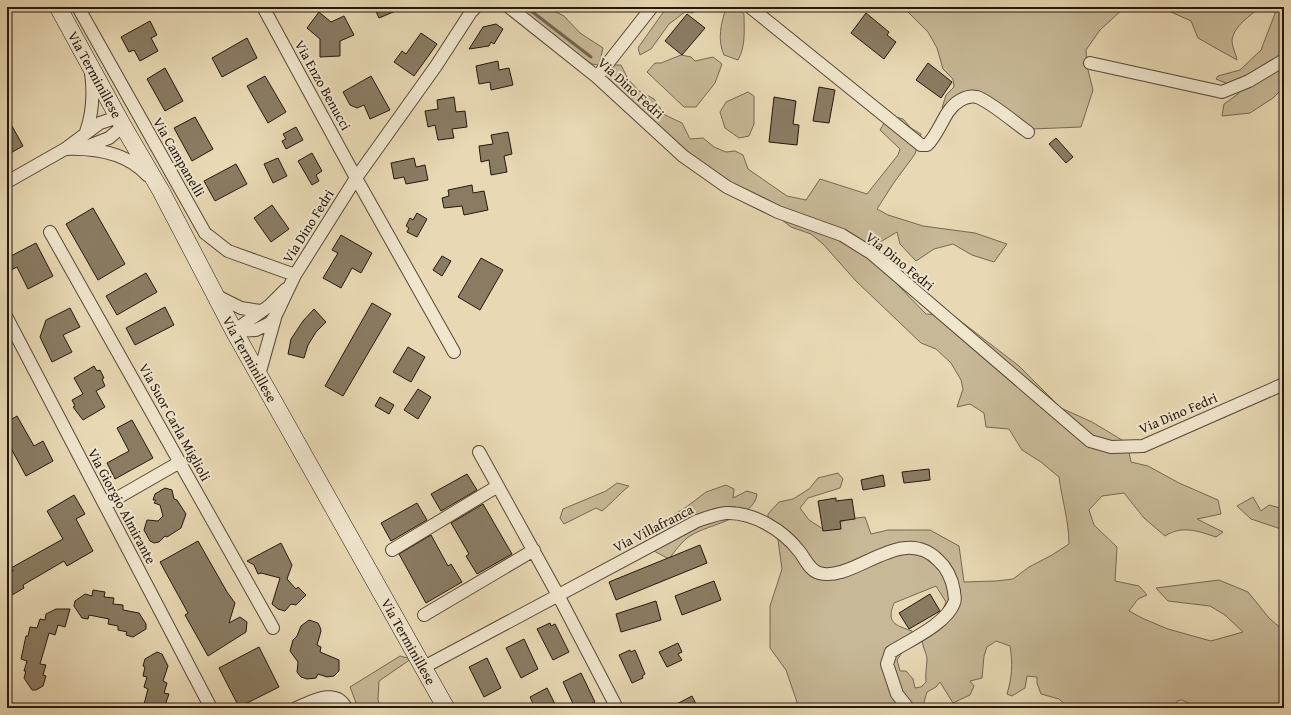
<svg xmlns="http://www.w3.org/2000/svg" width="1291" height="715" font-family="'Gentium Book Plus',serif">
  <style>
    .green { fill: #c7b897; stroke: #766852; fill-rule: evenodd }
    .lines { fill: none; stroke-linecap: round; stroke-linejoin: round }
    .stream { stroke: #72644f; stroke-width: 3 }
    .building { fill: #8a7c63; stroke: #25180c }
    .street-casing { stroke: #564836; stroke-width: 14 }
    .secondary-casing { stroke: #25180c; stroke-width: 18 }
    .street { stroke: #f0e6ce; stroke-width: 12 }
    .secondary { stroke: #f0e6ce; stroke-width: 17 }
    .labels { text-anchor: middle; stroke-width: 4; stroke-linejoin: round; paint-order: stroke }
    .street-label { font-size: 14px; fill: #25180c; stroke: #f0e6ce }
  </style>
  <rect width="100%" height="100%" fill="#e8d9b4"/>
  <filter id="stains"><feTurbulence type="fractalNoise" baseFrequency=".005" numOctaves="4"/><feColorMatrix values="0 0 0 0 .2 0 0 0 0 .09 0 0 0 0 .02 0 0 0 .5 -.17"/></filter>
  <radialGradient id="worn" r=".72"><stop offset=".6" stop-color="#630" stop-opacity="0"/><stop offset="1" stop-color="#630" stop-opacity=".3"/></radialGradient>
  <!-- green -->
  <path class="green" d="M509,7H546L564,16L580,33L603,48L599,65L592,64Z
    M667,7H693L695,9L693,13L685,12L669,24L651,49L640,55L638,48L640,45Z
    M737,7L744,14C744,30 746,46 738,60L724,55C717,40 721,23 726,8Z
    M903,7H1125L1100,30L1086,50L1087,66L1093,90L1081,127L1032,129L981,96L942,108L946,95L954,87L953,79L943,69L937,48L928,32Z
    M1160,7H1261C1251,15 1233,26 1232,41C1232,47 1236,54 1237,60L1198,38L1191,21Z
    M1267,7H1284V87L1273,98L1250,113L1222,116L1224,104L1238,94L1243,83L1228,84L1216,79L1218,76L1240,70L1261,50L1276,11Z
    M681,55L691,57L695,61L713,57L722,64L715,83L696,107H684L647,72L655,63H661Z
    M613,65H621L628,79L639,91L654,99L665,115L682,123L690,139L703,138L714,147L726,152L735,151L743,155L748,169L787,196L806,200L820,179L867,194L898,155L900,149L880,130L889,115L903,119L911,128L921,134L915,154L893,184L877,209L888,215L923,226L975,233L1007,244L994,262L972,255L953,244L934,249L916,261L900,244L897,232L865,251L926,314L954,316L1019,366L1061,408L1092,422L1127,443L1131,462L1148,466L1179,483L1218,500L1221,514L1197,519L1223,532L1216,537C1198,531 1182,525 1165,536L1144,518L1124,493L1102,496L1089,510L1094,525L1117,547L1115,581L1139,586L1147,595L1138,599L1129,611L1144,619L1168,629L1211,641L1243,632L1225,615L1210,606L1168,601L1156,588L1219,580L1248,592L1269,618L1284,631V708H1199L1182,700L1177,701V708H1154L1150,703L1129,708H1091L1089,706L1069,708L1059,699L1041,694L1037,683V677L1027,676L1025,688L1012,696L1007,694C1012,677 1013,664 1010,646L996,641L987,647L984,656L982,678L970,681L974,686L970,695L953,703L940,682L936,687L927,692L924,702L929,708H799L786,670L770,648V606L782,569L778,540L768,521V514L779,502L793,499L809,489L818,478L838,473L843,479L840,488L808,498L800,508L809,520L823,529L848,519L865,517L871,534L888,530H930L959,546L964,582L996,581L1013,579L1029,567L1052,555L1069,544C1069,521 1062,500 1059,477L1041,462L1022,450L1009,429L986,427L984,413L970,404L957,407L963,389L961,380L951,363L936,349L921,343L856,281L823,244L811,234L791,227L763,205L731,185L707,181L697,171L603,80ZM936,586L946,602L941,614L922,639C922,646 926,652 927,658C927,666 925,674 926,682L921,687L915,688L913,679L906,671H900L897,660L907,645L912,631C895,625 886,623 894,603Z
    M748,92L754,96V124L749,136L739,138L725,128L720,112L726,102Z
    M617,483L629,486C619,494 612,503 602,511L596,508L564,524L560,518L563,509L606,491Z
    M726,485L734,489L733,498L747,491L757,494C755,518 708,524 690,536C682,541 675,551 669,559L654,551L657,531L674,514L685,508L706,492Z
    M1253,497L1261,511L1269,505L1284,509V530L1251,519L1237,506Z
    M400,656L411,659L379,681L378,700L381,708H358L350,687Z"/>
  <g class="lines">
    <!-- stream -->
    <path class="stream" d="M526,7L591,57"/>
  </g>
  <!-- building -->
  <path class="building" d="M374,7H405L379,18Z
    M319,12L331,22L344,16L354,35L340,41V56L320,57V39L307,28Z
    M866,13L889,32L887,35L896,42L884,59L851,33Z
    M687,14L705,28L682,55L665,41Z
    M150,21L157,35L151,38L158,51L140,61L134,50L129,52L121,37Z
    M496,24L503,29L494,44L491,42L489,46L469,49L483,27Z
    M421,33L437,44L414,76L394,62L402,51L406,54Z
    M247,38L257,58L222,77L212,58Z
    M498,61L499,70L509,68L513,85L491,90L490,82L479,84L476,66Z
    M928,63L952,82L941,98L916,80Z
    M165,68L183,101L165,111L147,79Z
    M265,76L286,112L268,123L247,86Z
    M371,76L390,110L370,119L364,105L357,108L350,105L343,92Z
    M819,87L835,90L829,123L813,121Z
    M454,97L456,112L465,111L467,127L452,129L454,138L438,140L435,125L428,127L425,111L438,109L437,100Z
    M774,97L796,101L793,124L799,125L797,145L769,142Z
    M7,117L23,146L7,155Z
    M195,117L213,149L192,161L174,128Z
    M296,127L303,140L286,149L282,141L286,139L283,134Z
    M508,132L512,154L504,156L507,172L491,175L489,160L481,162L479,146L493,144L491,135Z
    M1056,138L1073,157L1066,163L1049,144Z
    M312,153L322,171L316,175L319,181L312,185L298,161Z
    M278,158L287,176L273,183L264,164Z
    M414,158L416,167L425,165L428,180L406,184L404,177L394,179L391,163Z
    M236,164L247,184L215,201L204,181Z
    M472,185L473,193L484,191L488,210L464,215L462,206L444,208L442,198L449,196L448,190Z
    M272,205L289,229L271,242L254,218Z
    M93,208L125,264L98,280L66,224Z
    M417,213L427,219L417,237L407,232L409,228L406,226L410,218L413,220Z
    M341,235L372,253L361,273L352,268L341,288L323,278L338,253L332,250Z
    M36,243L53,276L28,289L17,267L7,272V258Z
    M442,256L451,261L442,276L433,270Z
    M481,258L503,270L480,310L458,297Z
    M146,273L157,292L117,315L106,296Z
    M372,303L391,314L343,396L325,386Z
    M165,307L174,325L135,345L126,328Z
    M70,308L80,327L63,335L72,352L52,362L40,337L46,320Z
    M314,309L326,322L316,332L308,345L304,358L288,354L291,339L303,321Z
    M408,347L425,357L411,382L393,372Z
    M94,366L97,371L100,370L104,378L102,379L105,386L96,391L105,407L83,420L73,407L75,406L72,400L83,394L74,378Z
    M418,389L431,397L418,419L404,410Z
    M380,397L394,405L389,414L375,406Z
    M17,416L34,446L43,441L53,461L26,476L7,441V422Z
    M132,420L153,458L115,479L107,463L129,451L117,428Z
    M929,469L930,480L904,483L902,472Z
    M467,474L477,490L441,511L431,494Z
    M883,475L885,486L863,490L861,480Z
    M165,488L172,490L174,499L177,500L186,514L181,528L167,537L165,536L159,542L154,543L150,541L144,530L147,520L158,521L163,516L160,505L154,503L156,500H153L155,494Z
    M74,495L85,514L76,519L93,551L67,566L64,561L23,585L24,588L7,598V575L13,571L11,568L63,539L47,511Z
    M836,498V501L852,499L855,519L840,521L841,529L823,531L818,501Z
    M417,503L427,520L391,541L381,523Z
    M483,504L512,554L477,574L466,556L469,554L451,523Z
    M431,535L448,566L451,564L462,582L426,603L399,554Z
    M198,541L227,592L235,603L229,623L240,617L247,622L246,632L208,656L185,615L188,613L160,562Z
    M281,543L292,565L287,579L296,589L298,587L306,595L296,605L291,604L285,611L278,609L272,604L280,578L261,573L258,574L254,565L247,561Z
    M700,545L707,563L616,600L609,582Z
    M714,581L721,600L682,615L675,596Z
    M93,590L105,592L104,597L114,598L113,604L123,605V610L139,613L146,624V629L133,637L126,635L127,632L118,630V626L108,624L109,619L89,615L88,619L82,618L74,606L75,601L85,594L92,596Z
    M930,594L940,611L909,629L899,613Z
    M656,601L661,620L621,632L616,614Z
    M56,609H70L65,627L58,625L55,635L49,633L40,664L46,665L43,675L46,676L43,686L36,690H32L24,678L26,671H24L27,661L21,659L26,636H28L30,627L37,628L40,619L45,620L46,614Z
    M309,620L318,623L320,627L321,631L317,645L321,647L320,652L339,660V671L334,676L327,677L318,674L316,678L307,679L301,677L297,672L298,662L290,651L293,640L297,636L301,626Z
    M550,623L551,626L555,624L569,652L553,660L537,629Z
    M524,639L538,669L521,678L506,648Z
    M678,643L682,652L678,654L682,660L667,667L659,652Z
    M259,647L279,687L239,707L219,668Z
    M630,650L631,652L635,650L645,674L642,676L643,678L632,683L619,655Z
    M157,652L162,654L168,666L163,681L167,683L164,693L169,694L164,708H143L148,689L144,687L147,677L143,676L145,667L143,666L145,659Z
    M487,658L501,688L484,697L469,667Z
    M581,673L595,702L582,708H575L563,682Z
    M547,688L557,708H535L530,697Z
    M692,696L698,708H669Z"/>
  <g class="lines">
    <defs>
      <path id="street" d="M78,7L205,233L228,251L295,275
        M263,7L356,178L454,352
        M509,7L597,77L683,156L727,187L778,212L842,235L871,253L1090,441L1111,447L1143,446L1284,384
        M750,7L921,145H927C935,138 942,121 948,112C954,103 966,94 977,97C991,102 1015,123 1028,132
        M1090,63L1222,92L1249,81L1284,60
        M597,77L652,7
        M86,132C93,112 94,94 91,73
        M83,148L109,138L123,126
        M65,149C94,148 126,152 147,175
        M7,182L65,149L100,123L118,117
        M50,232L273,628
        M215,295L241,308L260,311
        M7,318L211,708
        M234,331L256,330L270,323L276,315L295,275L356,178L436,66L471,12L476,7
        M234,331L269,306L286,289
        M259,375L275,318
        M479,452L558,595L617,708
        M105,505L180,462
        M392,550L498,486
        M424,615L534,550
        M424,667L697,521C706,518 716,514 726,513C753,512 783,530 799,551C805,558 809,570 819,573C854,583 901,523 938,560C947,568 952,579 954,591C954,595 956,600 954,603C946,624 910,640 891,652L887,664L897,694L908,708
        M296,708C311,702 336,687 346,708"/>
      <g id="secondary">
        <path id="s1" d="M58,7L123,126L161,191L234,331L446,708"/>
      </g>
    </defs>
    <!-- street casing -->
    <use href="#street" class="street-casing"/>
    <!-- secondary casing -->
    <use href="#secondary" class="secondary-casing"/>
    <!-- street -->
    <use href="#street" class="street"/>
    <!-- secondary -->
    <use href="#secondary" class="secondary"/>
  </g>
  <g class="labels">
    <!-- street labels -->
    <g class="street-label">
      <text dy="5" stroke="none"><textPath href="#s1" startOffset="77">Via Terminillese</textPath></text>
      <text transform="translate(323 85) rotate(61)" y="5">Via Enzo Benucci</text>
      <text transform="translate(631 88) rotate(42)" y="5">Via Dino Fedri</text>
      <text transform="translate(179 157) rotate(60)" y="5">Via Campanelli</text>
      <text transform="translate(308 226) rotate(-58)" y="5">Via Dino Fedri</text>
      <text transform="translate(900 261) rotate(39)" y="5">Via Dino Fedri</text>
      <text dy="5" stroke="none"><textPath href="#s1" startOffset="401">Via Terminillese</textPath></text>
      <text transform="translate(1178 413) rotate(-23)" y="5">Via Dino Fedri</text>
      <text transform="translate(175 422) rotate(61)" y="5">Via Suor Carla Miglioli</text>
      <text transform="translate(122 506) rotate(62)" y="5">Via Giorgio Almirante</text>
      <text transform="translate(653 528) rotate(-27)" y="5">Via Villafranca</text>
      <text dy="5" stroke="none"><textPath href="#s1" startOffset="725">Via Terminillese</textPath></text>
    </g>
  </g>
  <!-- margin -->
  <rect width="1291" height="715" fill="none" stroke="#e8d9b4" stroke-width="24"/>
  <rect x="8" y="8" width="1275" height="699" fill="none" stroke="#25180c" stroke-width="2"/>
  <rect x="12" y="12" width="1267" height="691" fill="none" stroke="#25180c"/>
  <rect width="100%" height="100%" filter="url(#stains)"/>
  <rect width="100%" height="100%" fill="url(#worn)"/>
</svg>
